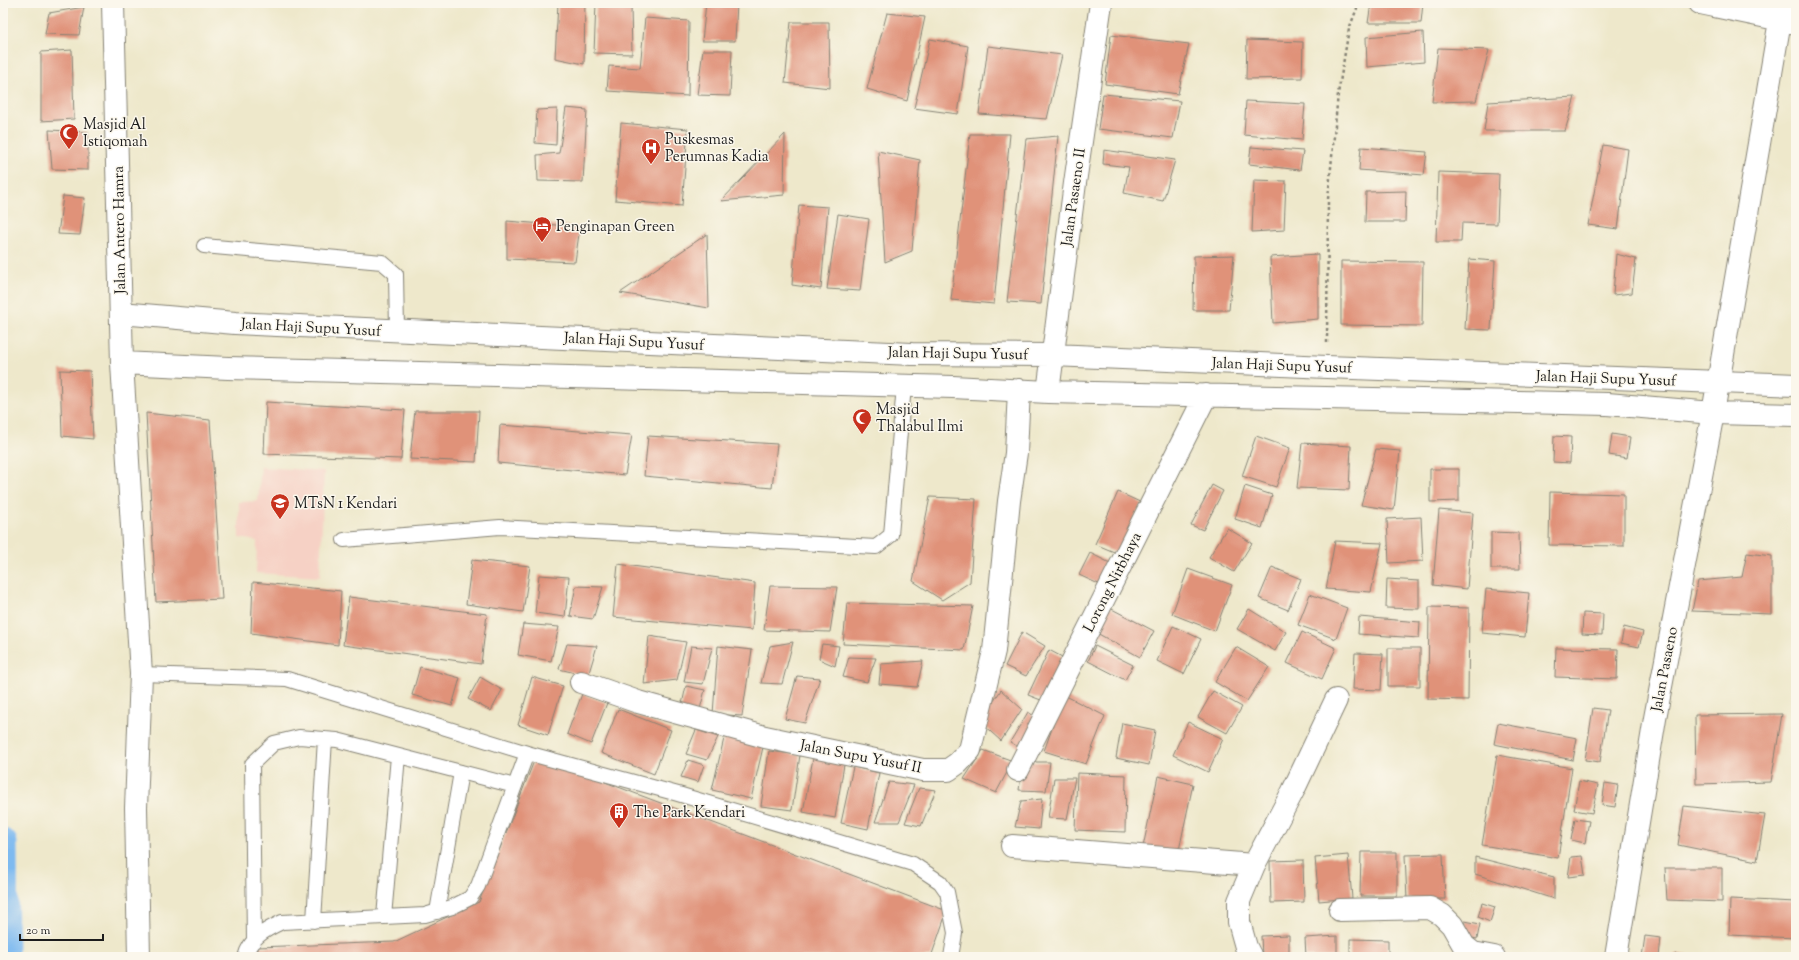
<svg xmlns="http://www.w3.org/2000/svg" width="1799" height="960" font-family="'Sorts Mill Goudy',serif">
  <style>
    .built { fill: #f6d1c5 }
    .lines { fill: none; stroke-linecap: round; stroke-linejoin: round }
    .canal { stroke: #7ebaf0; stroke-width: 29 }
    .building { fill: #e09279 }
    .lane-casing { stroke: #858274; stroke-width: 16 }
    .street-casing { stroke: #858274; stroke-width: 24 }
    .path { stroke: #858274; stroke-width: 2.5; stroke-dasharray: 3 3; stroke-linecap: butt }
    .lane { stroke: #fff; stroke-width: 14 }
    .street { stroke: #fff; stroke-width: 22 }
    .labels { text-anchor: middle; stroke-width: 3; stroke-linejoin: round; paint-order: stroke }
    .poi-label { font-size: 15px; fill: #1c1c1c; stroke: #fbf7ec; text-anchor: start }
    .street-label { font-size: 15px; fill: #1c1c1c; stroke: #fbf7ec }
  </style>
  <rect width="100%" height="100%" fill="#fbf7ec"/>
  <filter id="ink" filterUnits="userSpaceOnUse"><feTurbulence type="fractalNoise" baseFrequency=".025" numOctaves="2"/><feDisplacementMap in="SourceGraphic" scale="8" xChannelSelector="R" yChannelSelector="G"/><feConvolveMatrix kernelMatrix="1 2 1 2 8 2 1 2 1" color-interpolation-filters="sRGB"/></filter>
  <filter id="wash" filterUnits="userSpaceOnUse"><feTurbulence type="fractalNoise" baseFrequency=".012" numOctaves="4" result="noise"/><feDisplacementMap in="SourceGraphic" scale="16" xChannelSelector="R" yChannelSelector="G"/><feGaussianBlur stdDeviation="0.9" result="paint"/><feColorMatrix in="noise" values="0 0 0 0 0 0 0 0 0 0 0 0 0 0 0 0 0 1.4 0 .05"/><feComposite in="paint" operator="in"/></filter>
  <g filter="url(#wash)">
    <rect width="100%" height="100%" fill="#eee8cb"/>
    <!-- built -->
    <path class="built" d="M261,467L324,471L320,577L256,573L257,541L239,538V502L258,501Z"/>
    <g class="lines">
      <!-- canal -->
      <path class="canal" d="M3,843L4,957"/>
    </g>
    <g id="blocks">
      <!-- building -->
      <path class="building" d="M558,3H585L584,64L555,58Z
        M596,3L631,6L632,54L594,53Z
        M706,3H737L735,41H702Z
        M1371,3H1423L1421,23H1368Z
        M84,7L79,35L45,34L49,13Z
        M887,13L925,17L907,101L867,89Z
        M645,18L689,21L688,96L607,91L609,66L640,68Z
        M791,22H829L830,88L785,83Z
        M1423,32L1424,62L1367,67L1366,37Z
        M1111,35L1189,44L1178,94L1105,84Z
        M930,39L968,46L958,114L914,108Z
        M1247,40L1303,42L1302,78L1246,79Z
        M988,46L1062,55L1047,119L979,114Z
        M1438,48L1489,50L1476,101L1432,102Z
        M72,50L74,119L41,121V52Z
        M703,50H732L730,96L697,95Z
        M1103,94L1180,101L1173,138L1098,129Z
        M1575,97L1565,131H1484L1488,102Z
        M1246,101L1305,104L1302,140L1244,135Z
        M566,108L587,110L583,182L538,181L537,155L559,153Z
        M557,109L556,145L535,143L537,110Z
        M621,123L688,129L682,206L615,200Z
        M49,130L88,132V170L52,169Z
        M785,134L784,195L721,201Z
        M970,134H1010L994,304L951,300Z
        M1058,136L1041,304L1007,302L1026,139Z
        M1603,145L1628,149L1618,229L1588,225Z
        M1251,147L1303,151L1300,170L1249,164Z
        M1361,147L1427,152L1424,175L1359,170Z
        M1104,150L1175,160L1163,201L1124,193L1129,167L1103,164Z
        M878,151L920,160L912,251L885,262Z
        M1438,172L1499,174L1497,224L1462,223L1461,242H1436Z
        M1254,180L1286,181L1284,230L1252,232Z
        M1406,191L1405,222H1365L1366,192Z
        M63,196L85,198L80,235L58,234Z
        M799,205L828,207L821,289L792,285Z
        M838,214L869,219L860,291L827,289Z
        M507,221L580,227L575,262L507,259Z
        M707,234L709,308L620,293Z
        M1318,254V319L1273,323L1270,257Z
        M1616,254L1636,259L1632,293L1613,295Z
        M1234,255L1229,310H1193L1194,256Z
        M1469,259L1495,261L1491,330L1465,329Z
        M1341,261L1423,262L1422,326L1341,325Z
        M60,370L90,371L93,439L62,436Z
        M266,402L405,410L401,459L264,454Z
        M415,411H479L476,462L410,459Z
        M146,413L210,420L222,599L156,602Z
        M500,425L632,435L625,475L498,463Z
        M1612,434L1630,437L1627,458L1609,455Z
        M648,436L777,444L772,488L644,476Z
        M1256,436L1290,448L1276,487L1242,476Z
        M1554,436L1571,437L1570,463L1553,462Z
        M1302,443L1351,446L1349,490L1297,488Z
        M1376,449L1400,451L1394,510L1361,505Z
        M1430,469H1459V501L1430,502Z
        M1212,485L1223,491L1203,530L1191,525Z
        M1245,486L1272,495L1262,528L1235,519Z
        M1118,492L1142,503L1119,554L1095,544Z
        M1550,492L1624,494V546L1549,545Z
        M930,497L976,499L970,582L942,600L913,581Z
        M1439,510L1473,513L1467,589L1433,585Z
        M1421,517L1423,561L1389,563L1387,519Z
        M1227,528L1252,543L1234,572L1209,557Z
        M1491,532L1519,533L1520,569H1491Z
        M1335,541L1382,543L1371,592L1326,589Z
        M1090,553L1116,566L1105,587L1079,575Z
        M1747,553L1772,556V614L1692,611L1698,581L1742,577Z
        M472,560L530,566L523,612L466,604Z
        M618,564L755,583L752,630L613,617Z
        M1272,567L1301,579L1288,610L1259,598Z
        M1188,569L1232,585L1215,631L1172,614Z
        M539,575L569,577L565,617L535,613Z
        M1387,579L1419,581V609L1386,608Z
        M253,582L341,591L338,645L251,633Z
        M576,586L603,587L593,619L570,616Z
        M770,586L837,587L830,632L764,630Z
        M1486,589L1529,593L1525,637L1482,633Z
        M1310,594L1347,608L1336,639L1298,625Z
        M349,597L487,614L481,664L343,645Z
        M847,603L973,606L964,650L843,644Z
        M1108,607L1154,631L1140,657L1095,632Z
        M1429,607L1469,608L1468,700L1428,699Z
        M1249,609L1286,632L1275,651L1237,629Z
        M1583,613L1603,614L1602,635L1582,634Z
        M1359,617L1420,622L1419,638L1358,634Z
        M523,624L559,627L551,661L518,655Z
        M1173,626L1201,639L1184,674L1157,661Z
        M1624,627L1643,632L1639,647L1621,643Z
        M1022,632L1045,646L1026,676L1005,666Z
        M1302,632L1336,648L1322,679L1287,663Z
        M649,636L686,642L677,680L644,684Z
        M793,642L782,684L761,683L770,646Z
        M567,644L597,646L588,676L559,669Z
        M822,644L839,646L835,666L819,659Z
        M691,646L712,648L703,684L684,682Z
        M718,646L752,650L742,716L713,714Z
        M1095,646L1133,665L1125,680L1088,661Z
        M1236,647L1269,667L1247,701L1215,682Z
        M1388,648H1420V686H1388Z
        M1556,648L1618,649L1617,679L1555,677Z
        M1049,650L1064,658L1046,702L1028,695Z
        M1355,653L1383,654L1381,690L1353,689Z
        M849,657L876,658L867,682L843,677Z
        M923,661L917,687L879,684L881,664Z
        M420,667L460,678L452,706L412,695Z
        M797,676L820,678L805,723L785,719Z
        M480,677L502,690L491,711L468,699Z
        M532,677L563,686L548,735L518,725Z
        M686,686L705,690L699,713L681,709Z
        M1001,690L1022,709L1001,741L980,722Z
        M1213,691L1242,707L1227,733L1198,717Z
        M582,694L607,703L591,744L567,734Z
        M1064,695L1105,716L1086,764L1044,751Z
        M1593,708L1608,710L1600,762L1585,760Z
        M618,709L671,730L654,774L601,753Z
        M1028,712L1043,722L1025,751L1010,742Z
        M1782,714L1771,782L1696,784L1695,715Z
        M1188,722L1223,739L1208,772L1173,755Z
        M1122,723L1155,730L1149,765L1116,758Z
        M1498,723L1577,738L1573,760L1494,744Z
        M696,730L718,737L707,760L686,754Z
        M725,734L764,743L751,799L712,790Z
        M983,750L1013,761L996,793L964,779Z
        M769,751L800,755L792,810L761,806Z
        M814,753L845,759L835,818L803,812Z
        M1497,755L1572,768L1558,858L1482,845Z
        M536,756L947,911L931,957H257V947L394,942L479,902Z
        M688,760L704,765L698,782L681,777Z
        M1023,762H1050L1046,791L1019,790Z
        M853,767L879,773L868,829L841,823Z
        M1077,773L1126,775L1125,832L1075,830Z
        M1158,776L1193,784L1178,855L1143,847Z
        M1054,778H1075L1067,819L1048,818Z
        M1579,781L1598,785L1592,813L1574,810Z
        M889,782L914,785L899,822H875Z
        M1605,783L1618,785L1615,807L1602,805Z
        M919,788L936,790L921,826L905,823Z
        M1042,799L1039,829L1015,827L1021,801Z
        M1684,806L1765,815L1757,861L1678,845Z
        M1575,819L1589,821L1585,843L1571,840Z
        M1361,852H1397V896H1360Z
        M1443,854L1445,899H1407L1405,855Z
        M1348,855L1352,898L1319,901L1315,858Z
        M1582,856L1585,875L1568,877L1571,857Z
        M1475,857L1554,877V899L1475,874Z
        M1303,860L1304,902L1271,903L1270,861Z
        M1665,868H1722V902L1667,900Z
        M1730,899L1796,902V938L1729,935Z
        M1482,903L1495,907L1490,922L1478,917Z
        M1465,921L1480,924L1477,939L1463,936Z
        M1289,935V957H1262L1261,936Z
        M1337,936V957H1306L1305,938Z
        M1645,936L1661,938L1659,957H1642Z
        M1350,939L1388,940V957H1350Z
        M1675,954L1693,956V957H1675Z"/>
    </g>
  </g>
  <g filter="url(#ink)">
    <use href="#blocks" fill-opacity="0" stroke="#858274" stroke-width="1"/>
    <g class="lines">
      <defs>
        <path id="lane" d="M204,246L382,262L396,274L397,331
          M344,540L500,527L876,547L891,535L904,386
          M141,674L287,679L527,753L678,794L913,864L940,882L947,892L955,933L951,957
          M437,912L461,772
          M384,917L398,756
          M314,921L325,739
          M254,941L252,764L274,743L299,737L337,740L515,786
          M245,957C250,938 265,930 282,922L425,915L452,907L470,898L478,886L527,753"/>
        <path id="street" d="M113,3L122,363L141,674L136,808L139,957
          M1700,3L1796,23
          M121,313L235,323L912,354L1053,355L1327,367L1796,385
          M122,363L228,368L953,387L1048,392L1607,404L1713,413L1796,415
          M1048,392L1075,183L1101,3
          M581,682L638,702L765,737L923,770H948L958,763L970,750L994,651L1009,501L1016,453L1019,390
          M1018,770L1206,395
          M1012,846L1254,865
          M1340,910L1430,908L1442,915L1452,925L1464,946L1473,953L1494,957
          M1251,957L1246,947L1239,922V901L1254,865L1293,791L1336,700
          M1616,957L1655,718L1713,413L1783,3"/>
      </defs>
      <!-- lane casing -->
      <use href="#lane" class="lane-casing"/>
      <!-- street casing -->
      <use href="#street" class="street-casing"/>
      <!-- path -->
      <path class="path" d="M1327,343L1328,199L1338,94L1349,29L1359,3"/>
      <!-- lane -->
      <use href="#lane" class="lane"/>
      <!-- street -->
      <use href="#street" class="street"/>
    </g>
  </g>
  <!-- icons -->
  <defs>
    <symbol id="mosque-pin" viewBox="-11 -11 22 30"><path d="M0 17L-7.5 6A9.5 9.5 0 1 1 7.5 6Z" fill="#c8321e" stroke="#fbf7ec"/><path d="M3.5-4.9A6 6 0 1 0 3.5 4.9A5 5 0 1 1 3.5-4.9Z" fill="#fff"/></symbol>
    <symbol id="hospital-pin" viewBox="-11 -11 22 30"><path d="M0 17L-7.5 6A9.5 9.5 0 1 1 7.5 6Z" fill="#c8321e" stroke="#fbf7ec"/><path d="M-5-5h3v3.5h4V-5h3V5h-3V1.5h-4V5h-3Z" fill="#fff"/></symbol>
    <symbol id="hotel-pin" viewBox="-11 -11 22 30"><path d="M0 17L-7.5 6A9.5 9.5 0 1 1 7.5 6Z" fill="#c8321e" stroke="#fbf7ec"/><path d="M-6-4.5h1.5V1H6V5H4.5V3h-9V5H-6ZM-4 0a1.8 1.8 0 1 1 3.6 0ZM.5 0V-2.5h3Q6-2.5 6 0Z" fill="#fff"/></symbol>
    <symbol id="school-pin" viewBox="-11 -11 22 30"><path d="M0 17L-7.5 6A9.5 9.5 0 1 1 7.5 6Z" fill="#c8321e" stroke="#fbf7ec"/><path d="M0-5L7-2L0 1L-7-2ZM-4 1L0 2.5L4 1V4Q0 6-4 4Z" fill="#fff"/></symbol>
    <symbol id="building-pin" viewBox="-11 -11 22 30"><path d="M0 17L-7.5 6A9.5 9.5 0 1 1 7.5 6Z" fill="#c8321e" stroke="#fbf7ec"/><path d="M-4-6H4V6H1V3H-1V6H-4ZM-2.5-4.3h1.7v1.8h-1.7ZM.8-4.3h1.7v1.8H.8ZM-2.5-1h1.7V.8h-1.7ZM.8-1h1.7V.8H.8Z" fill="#fff"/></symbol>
  </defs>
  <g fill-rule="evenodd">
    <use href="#mosque-pin" x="58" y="122" width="22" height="30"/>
    <use href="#hospital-pin" x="640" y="137" width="22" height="30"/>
    <use href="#hotel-pin" x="531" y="215" width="22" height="30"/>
    <use href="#mosque-pin" x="851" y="407" width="22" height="30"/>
    <use href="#school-pin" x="269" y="492" width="22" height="30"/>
    <use href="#building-pin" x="608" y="801" width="22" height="30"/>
  </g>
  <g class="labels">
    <!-- poi labels -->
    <g class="poi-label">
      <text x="83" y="129">Masjid Al<tspan x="83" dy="17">Istiqomah</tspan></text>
      <text x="665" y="144">Puskesmas<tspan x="665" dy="17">Perumnas Kadia</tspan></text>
      <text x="556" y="231">Penginapan Green</text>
      <text x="876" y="414">Masjid<tspan x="876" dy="17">Thalabul Ilmi</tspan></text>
      <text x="294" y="508">MTsN 1 Kendari</text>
      <text x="633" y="817">The Park Kendari</text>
    </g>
    <!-- street labels -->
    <g class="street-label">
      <text transform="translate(1073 197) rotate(-82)" y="5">Jalan Pasaeno II</text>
      <text transform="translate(119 230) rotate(-91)" y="5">Jalan Antero Hamra</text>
      <text transform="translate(311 327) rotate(3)" y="5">Jalan Haji Supu Yusuf</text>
      <text transform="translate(634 341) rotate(3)" y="5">Jalan Haji Supu Yusuf</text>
      <text transform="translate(958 353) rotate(1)" y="5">Jalan Haji Supu Yusuf</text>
      <text transform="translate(1282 365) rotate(2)" y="5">Jalan Haji Supu Yusuf</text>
      <text transform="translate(1606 378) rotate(2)" y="5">Jalan Haji Supu Yusuf</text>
      <text transform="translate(1112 582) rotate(-63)" y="5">Lorong Nirbhaya</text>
      <text transform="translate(1664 669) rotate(-79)" y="5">Jalan Pasaeno</text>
      <text transform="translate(861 756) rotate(11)" y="5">Jalan Supu Yusuf II</text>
    </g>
  </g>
  <!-- margin -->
  <rect width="1799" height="960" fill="none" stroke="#fbf7ec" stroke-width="16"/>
  <!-- scale -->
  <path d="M20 934v6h83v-6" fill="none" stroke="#1c1c1c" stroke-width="2"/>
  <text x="26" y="934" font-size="12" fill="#1c1c1c" stroke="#fbf7ec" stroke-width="3" paint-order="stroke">20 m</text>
</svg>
